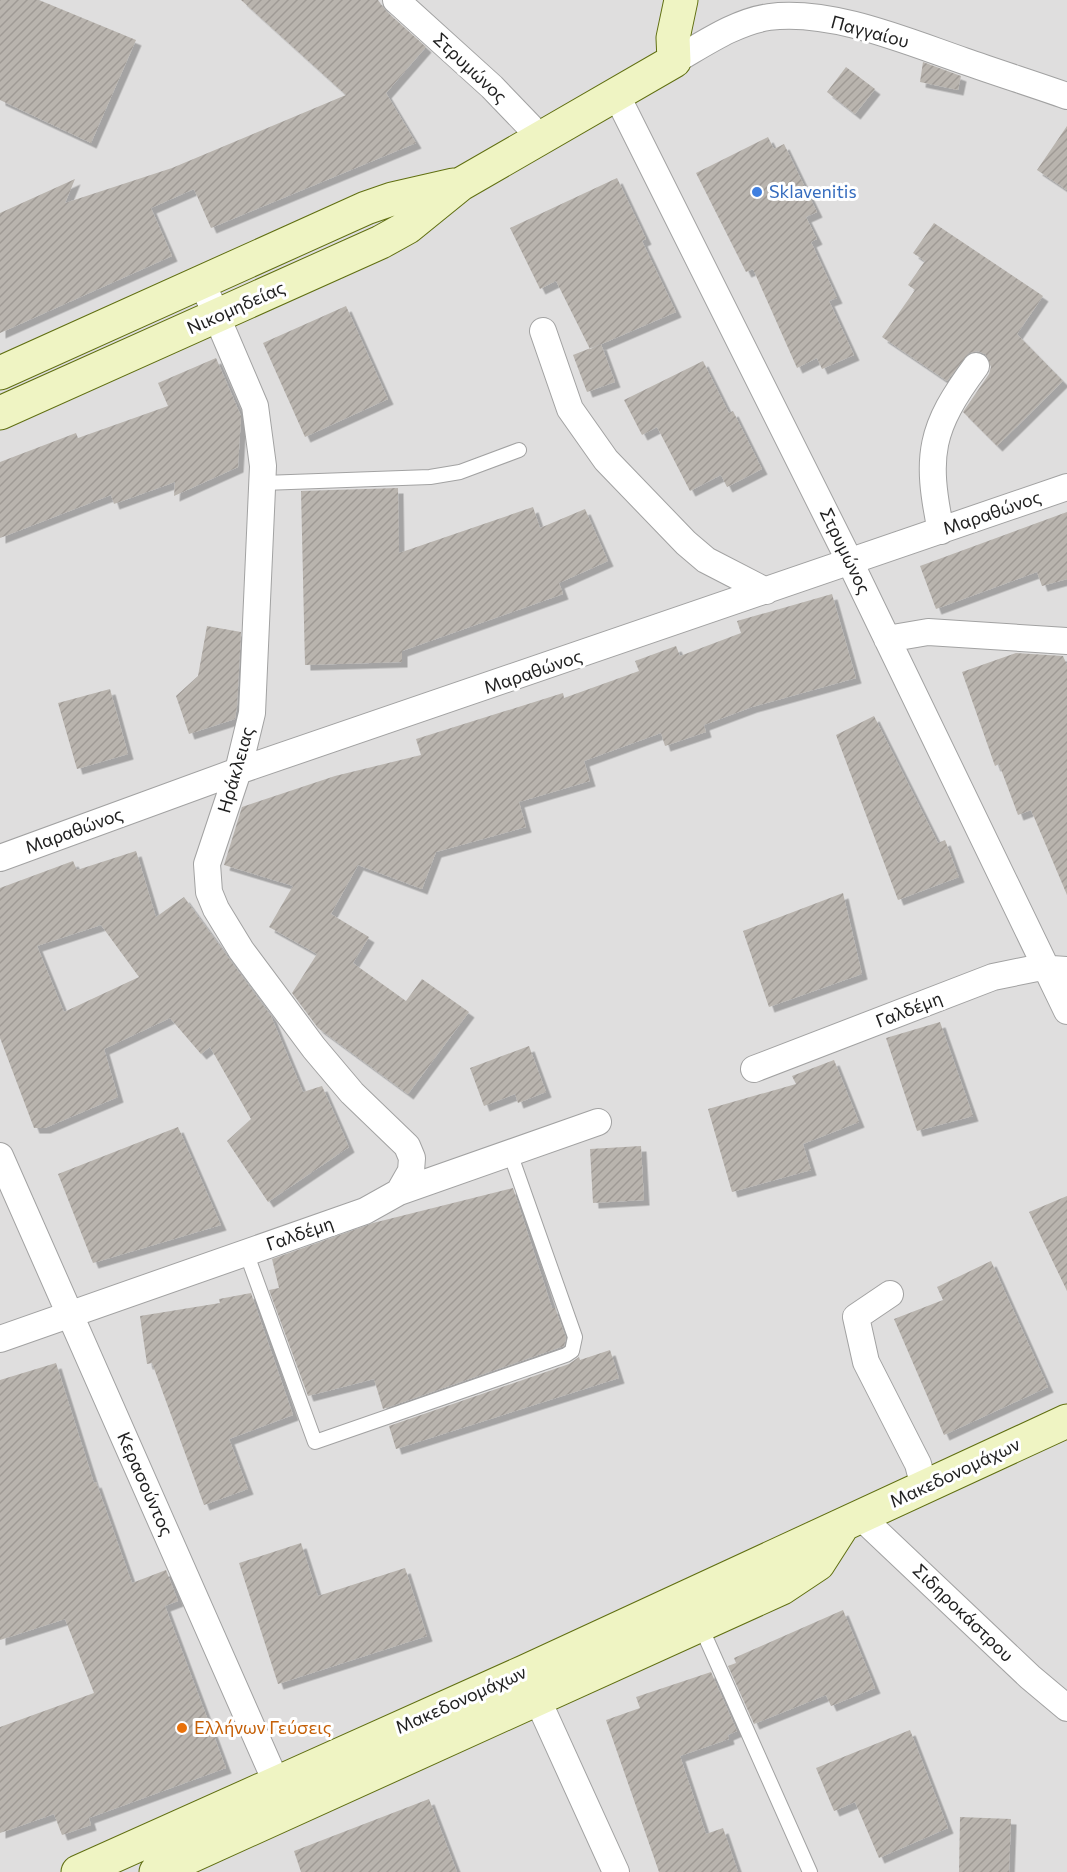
<svg xmlns="http://www.w3.org/2000/svg" width="1067" height="1872" font-family="Commissioner,sans-serif">
  <style>
    .residential { fill: #dfdede }
    .building { fill: url(#building-hatch); fill-rule: evenodd; filter: url(#shadow) }
    .lines { fill: none; stroke-linecap: round; stroke-linejoin: round }
    .lane-casing { stroke: #a2a2a2; stroke-width: 16 }
    .street-casing { stroke: #a2a2a2; stroke-width: 28 }
    .secondary-casing { stroke: #606f11; stroke-width: 35 }
    .lane { stroke: #fff; stroke-width: 14 }
    .street { stroke: #fff; stroke-width: 26 }
    .secondary { stroke: #eff4c3; stroke-width: 33 }
    .shop-dot { fill: #3f7fe0; stroke: #fff; stroke-width: 2 }
    .food-dot { fill: #e8710a; stroke: #fff; stroke-width: 2 }
    .labels { text-anchor: middle; stroke-width: 6; stroke-linejoin: round; paint-order: stroke }
    .street-label { font-size: 18px; fill: #212121; stroke: #fff }
    .shop-label { font-size: 18px; fill: #366cbe; stroke: #fff; text-anchor: start }
    .food-label { font-size: 18px; fill: #c56008; stroke: #fff; text-anchor: start }
  </style>
  <defs>
    <pattern id="building-hatch" width="6" height="6" patternUnits="userSpaceOnUse" patternTransform="scale(1.5)"><rect width="6" height="6" fill="#b9b4ae"/><path d="M-1 1l2-2M0 6l6-6M5 7l2-2" fill="none" stroke="#9f9a95"/></pattern>
    <filter id="shadow"><feDropShadow dx="5.5" dy="5.5" stdDeviation="0" flood-color="#0004"/></filter>
  </defs>
  <rect width="100%" height="100%" fill="#f0eee8"/>
  <!-- residential -->
  <path class="residential" d="M0,0H1067V1872H0Z"/>
  <!-- building -->
  <path class="building" d="M0,0H39L136,40L91,143L0,100Z
    M241,0H378L386,11L426,47L386,93L416,143L211,228L194,189L151,208L172,256L0,333V213L75,179L65,203L172,168L346,95Z
    M923,62L961,76L958,90L920,82Z
    M846,67L875,89L855,114L827,92Z
    M1067,126V190L1037,170Z
    M768,137L774,149L784,144L817,212L806,217L817,239L811,242L837,298L829,301L854,355L822,369L817,358L797,368L753,269L746,272L696,173Z
    M617,178L646,239L642,241L676,312L590,349L556,281L540,289L510,228Z
    M934,223L1043,296L1017,334L1063,381L997,446L963,412L989,374L991,367L985,354L978,351L969,353L947,381L882,337L915,290L908,285L925,261L913,253Z
    M346,306L388,399L305,437L263,343Z
    M601,344L615,382L587,392L573,355Z
    M216,358L241,416L238,467L174,496L175,482L114,504L111,495L0,538V462L76,433L78,438L168,406L158,383Z
    M703,361L729,413L733,411L762,469L727,487L721,475L690,491L657,427L642,435L624,400Z
    M398,488L399,553L533,507L540,528L585,509L608,561L559,583L563,594L402,651V662L305,665L301,491Z
    M1067,512V579L1042,586L1037,572L936,609L920,566Z
    M832,594L856,678L752,707L704,725L706,732L665,746L661,733L584,761L590,781L519,802L526,827L436,852L422,889L358,865L331,914L369,937L353,963L406,1001L422,979L469,1012L408,1094L318,1028L292,993L317,954L269,927L293,886L224,865L242,807L335,776L421,755L416,739L563,693L564,698L639,671L635,661L676,646L680,656L741,633L737,621Z
    M207,626L241,632L237,706L235,719L189,734L176,696L198,676Z
    M1016,653L1063,656L1067,665V895L1031,810L1018,815L999,764L995,766L962,672Z
    M110,689L128,754L77,769L58,703Z
    M874,716L938,843L945,840L959,877L898,900L836,735Z
    M136,851L156,917L184,897L271,1016L303,1092L322,1086L349,1147L268,1202L227,1141L251,1119L210,1047L201,1054L170,1018L104,1049L118,1097L45,1128H34L0,1038V888L73,861L77,870ZM101,925L139,977L64,1012L37,946Z
    M843,893L862,974L769,1007L743,931Z
    M940,1022L973,1116L917,1131L886,1038Z
    M529,1046L546,1092L518,1103L515,1094L484,1106L470,1068Z
    M834,1060L859,1122L803,1144L811,1170L732,1192L708,1109L796,1084L792,1076Z
    M178,1127L221,1225L93,1263L58,1174Z
    M641,1146L644,1200L593,1203L590,1149Z
    M513,1188L552,1308H555L566,1338L564,1346L383,1409L374,1379L308,1396L269,1290L279,1288L272,1259L373,1223Z
    M1067,1196V1291L1029,1212Z
    M991,1261L1048,1387L944,1435L894,1319L943,1300L937,1287Z
    M251,1293L293,1415L229,1439L248,1489L204,1505L152,1363L147,1364L140,1316L220,1303L219,1299Z
    M610,1350L619,1378L396,1449L389,1426L569,1364L579,1357L580,1360Z
    M56,1363L94,1483L96,1482L132,1583L166,1570L178,1601L165,1606L226,1768L89,1818L91,1825L62,1835L54,1814L0,1833V1727L94,1693L65,1619L0,1640V1380Z
    M301,1543L318,1596L405,1568L427,1636L278,1684L239,1563Z
    M843,1610L875,1688L831,1706L826,1695L754,1724L728,1666L736,1663L734,1658Z
    M711,1672L737,1731L728,1735L729,1739L680,1756L706,1834L723,1828L738,1872H659L606,1720L640,1708L636,1697Z
    M910,1730L948,1828L879,1858L855,1802L834,1811L816,1768Z
    M429,1799L457,1872H301L294,1851Z
    M960,1817L1011,1819L1009,1872H959Z"/>
  <g class="lines">
    <defs>
      <path id="lane" d="M263,483L430,477L460,472L519,450
        M246,1252L315,1442L566,1355L572,1351L575,1337L510,1153
        M701,1627L810,1872"/>
      <path id="street" d="M396,0L492,87L541,138
        M674,61C704,44 735,22 769,17C831,9 906,41 964,61C998,73 1033,84 1067,96
        M616,94L850,562L1067,1011
        M202,282L255,406L263,466L252,713L238,771L207,864L209,892L216,909L241,950L314,1048L352,1093L407,1146L412,1158L411,1171L399,1192
        M543,331L570,409L606,460L686,543L706,560L766,591
        M941,531C925,455 930,428 976,366
        M887,639L928,632L1067,641
        M0,858L238,771L1067,487
        M754,1069L993,977L1037,968L1067,970
        M0,1156L284,1800
        M890,1294L856,1317L866,1362L918,1464L924,1487
        M0,1339L365,1211L399,1192L598,1122
        M861,1517L1030,1677L1067,1708
        M530,1683L616,1872"/>
      <path id="secondary" d="M0,373L366,208L392,199L453,185
        M0,413L381,242L408,227L461,184L674,61L673,38L681,0
        M78,1872L524,1672L1067,1421
        M156,1872L782,1588L818,1564L843,1525"/>
    </defs>
    <!-- lane casing -->
    <use href="#lane" class="lane-casing"/>
    <!-- street casing -->
    <use href="#street" class="street-casing"/>
    <!-- secondary casing -->
    <use href="#secondary" class="secondary-casing"/>
    <!-- lane -->
    <use href="#lane" class="lane"/>
    <!-- street -->
    <use href="#street" class="street"/>
    <!-- secondary -->
    <use href="#secondary" class="secondary"/>
  </g>
  <!-- markers -->
  <circle class="shop-dot" cx="757" cy="192" r="6"/>
  <circle class="food-dot" cx="182" cy="1728" r="6"/>
  <g class="labels">
    <!-- street labels -->
    <g class="street-label">
      <text transform="translate(870 32) rotate(15)" y="6">Παγγαίου</text>
      <text transform="translate(470 68) rotate(43)" y="6">Στρυμώνος</text>
      <text transform="translate(236 308) rotate(-24)" y="6">Νικομηδείας</text>
      <text transform="translate(992 513) rotate(-19)" y="6">Μαραθώνος</text>
      <text transform="translate(845 551) rotate(64)" y="6">Στρυμώνος</text>
      <text transform="translate(533 672) rotate(-19)" y="6">Μαραθώνος</text>
      <text transform="translate(236 770) rotate(-74)" y="6">Ηράκλειας</text>
      <text transform="translate(74 831) rotate(-20)" y="6">Μαραθώνος</text>
      <text transform="translate(909 1010) rotate(-21)" y="6">Γαλδέμη</text>
      <text transform="translate(300 1234) rotate(-19)" y="6">Γαλδέμη</text>
      <text transform="translate(955 1473) rotate(-25)" y="6">Μακεδονομάχων</text>
      <text transform="translate(145 1484) rotate(66)" y="6">Κερασούντος</text>
      <text transform="translate(963 1613) rotate(44)" y="6">Σιδηροκάστρου</text>
      <text transform="translate(461 1700) rotate(-24)" y="6">Μακεδονομάχων</text>
    </g>
    <!-- shop labels -->
    <g class="shop-label">
      <text x="769" y="198">Sklavenitis</text>
    </g>
    <!-- food labels -->
    <g class="food-label">
      <text x="194" y="1734">Ελλήνων Γεύσεις</text>
    </g>
  </g>
</svg>
